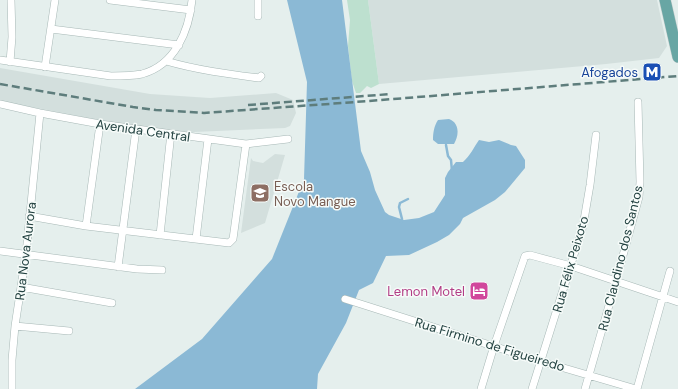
<svg xmlns="http://www.w3.org/2000/svg" width="678" height="389" font-family="'DM Sans',sans-serif">
  <style>
    .built { fill: #d3dfdd }
    .green { fill: #bde0cf }
    .water { fill: #8bb9d5 }
    .lines { fill: none; stroke-linecap: round; stroke-linejoin: round }
    .stream { stroke: #8bb9d5; stroke-width: 2.5 }
    .street-casing { stroke: #a7b8b6; stroke-width: 8 }
    .primary-casing { stroke: #c1caca; stroke-width: 12 }
    .street { stroke: #fff; stroke-width: 7 }
    .primary { stroke: #68a6a4; stroke-width: 11 }
    .rail { stroke: #5e7d7c; stroke-width: 2.5; stroke-dasharray: 8 4; stroke-linecap: butt }
    .labels { text-anchor: middle; stroke-width: 3; stroke-linejoin: round; paint-order: stroke }
    .transit-label { font-size: 13px; fill: #164399; stroke: #f6fbf9; text-anchor: end }
    .street-label { font-size: 13px; fill: #234241; stroke: #f6fbf9 }
    .education-label { font-size: 13px; fill: #785e54; stroke: #f6fbf9; text-anchor: start }
    .hotel-label { font-size: 13px; fill: #b23c85; stroke: #f6fbf9; text-anchor: end }
  </style>
  <rect width="100%" height="100%" fill="#e5efed"/>
  <!-- built -->
  <path class="built" d="M368,0H657L667,46L659,58L606,64L379,84Z
    M0,68L150,94L210,98L276,93L293,100L296,113L290,126L285,128L194,132L157,131L0,101Z
    M275,154L285,155L265,223L241,233L251,158L253,161L263,163Z"/>
  <!-- green -->
  <path class="green" d="M347,0H368L379,84L371,88L367,86L360,93H356L352,81L348,46L350,20Z"/>
  <!-- water -->
  <path class="water" d="M287,0H342L361,151L370,172L375,190L385,212L389,215L404,220L419,218L434,212L445,195V178L448,172L456,162H463C470,156 474,147 479,140L489,142L499,140L511,145L516,146L525,160V168L505,192L495,200L463,218L460,224L449,235L437,242L409,255L386,256L373,283L359,290L346,323L318,374L317,389H135L202,339L272,259L304,179L307,82Z
    M449,119C460,123 459,136 454,144H438L433,140C433,133 434,126 438,120Z"/>
  <g class="lines">
    <!-- stream -->
    <path class="stream" d="M446,145L448,156L451,160L452,171
      M401,222L402,219L399,207L400,203L408,199"/>
    <defs>
      <path id="street" d="M110,0L191,10
        M258,0V16
        M51,29L179,45
        M0,60L111,76C121,76 132,76 142,74C175,65 189,31 192,0
        M166,61C197,70 228,74 259,78L261,76
        M10,62L12,37L11,0
        M45,67L55,0
        M0,104L40,113L100,124L246,144L288,139
        M29,216L86,226L229,243L233,239L246,144
        M86,226L100,124
        M160,235L171,133
        M196,239L208,139
        M0,251L137,269L162,270
        M118,267L136,129
        M21,287L112,303
        M345,299L540,361L636,389
        M15,326L69,331
        M12,389V360L15,326L26,254L40,113
        M481,389L494,346L525,256L530,255L571,266L678,302
        M532,389L583,226L590,185L596,135
        M585,389L616,281L639,197L640,182L638,102
        M637,389L670,271"/>
      <path id="primary" d="M665,0L678,57"/>
    </defs>
    <!-- street casing -->
    <use href="#street" class="street-casing"/>
    <!-- primary casing -->
    <use href="#primary" class="primary-casing"/>
    <!-- street -->
    <use href="#street" class="street"/>
    <!-- primary -->
    <use href="#primary" class="primary"/>
    <!-- rail -->
    <path class="rail" d="M0,84L133,107L156,110L204,113L369,101L678,76
      M248,105L391,94"/>
  </g>
  <!-- icons -->
  <defs>
    <symbol id="metro-square" viewBox="-11 -11 22 22"><rect x="-9" y="-9" width="18" height="18" rx="4" fill="#1a4fb4" stroke="#f6fbf9"/><path d="M-5.5 5V-5H-3L0 0L3-5H5.5V5H3V-.5L0 4L-3-.5V5Z" fill="#fff"/></symbol>
    <symbol id="school-square" viewBox="-11 -11 22 22"><rect x="-9" y="-9" width="18" height="18" rx="4" fill="#8d6e63" stroke="#f6fbf9"/><path d="M0-5L7-2L0 1L-7-2ZM-4 1L0 2.5L4 1V4Q0 6-4 4Z" fill="#fff"/></symbol>
    <symbol id="hotel-square" viewBox="-11 -11 22 22"><rect x="-9" y="-9" width="18" height="18" rx="4" fill="#d1479c" stroke="#f6fbf9"/><path d="M-6-4.5h1.5V1H6V5H4.5V3h-9V5H-6ZM-4 0a1.8 1.8 0 1 1 3.6 0ZM.5 0V-2.5h3Q6-2.5 6 0Z" fill="#fff"/></symbol>
  </defs>
  <g fill-rule="evenodd">
    <use href="#metro-square" x="641" y="61" width="22" height="22"/>
    <use href="#school-square" x="249" y="182" width="22" height="22"/>
    <use href="#hotel-square" x="468" y="280" width="22" height="22"/>
  </g>
  <g class="labels">
    <!-- transit labels -->
    <g class="transit-label">
      <text x="638" y="77">Afogados</text>
    </g>
    <!-- street labels -->
    <g class="street-label">
      <text transform="translate(143 130) rotate(8)" y="5">Avenida Central</text>
      <text transform="translate(25 251) rotate(-83)" y="5">Rua Nova Aurora</text>
      <text transform="translate(620 258) rotate(-76)" y="5">Rua Claudino dos Santos</text>
      <text transform="translate(570 264) rotate(-74)" y="5">Rua Félix Peixoto</text>
      <text transform="translate(490 344) rotate(17)" y="5">Rua Firmino de Figueiredo</text>
    </g>
    <!-- education labels -->
    <g class="education-label">
      <text x="274" y="191">Escola<tspan x="274" dy="15">Novo Mangue</tspan></text>
    </g>
    <!-- hotel labels -->
    <g class="hotel-label">
      <text x="465" y="296">Lemon Motel</text>
    </g>
  </g>
</svg>
